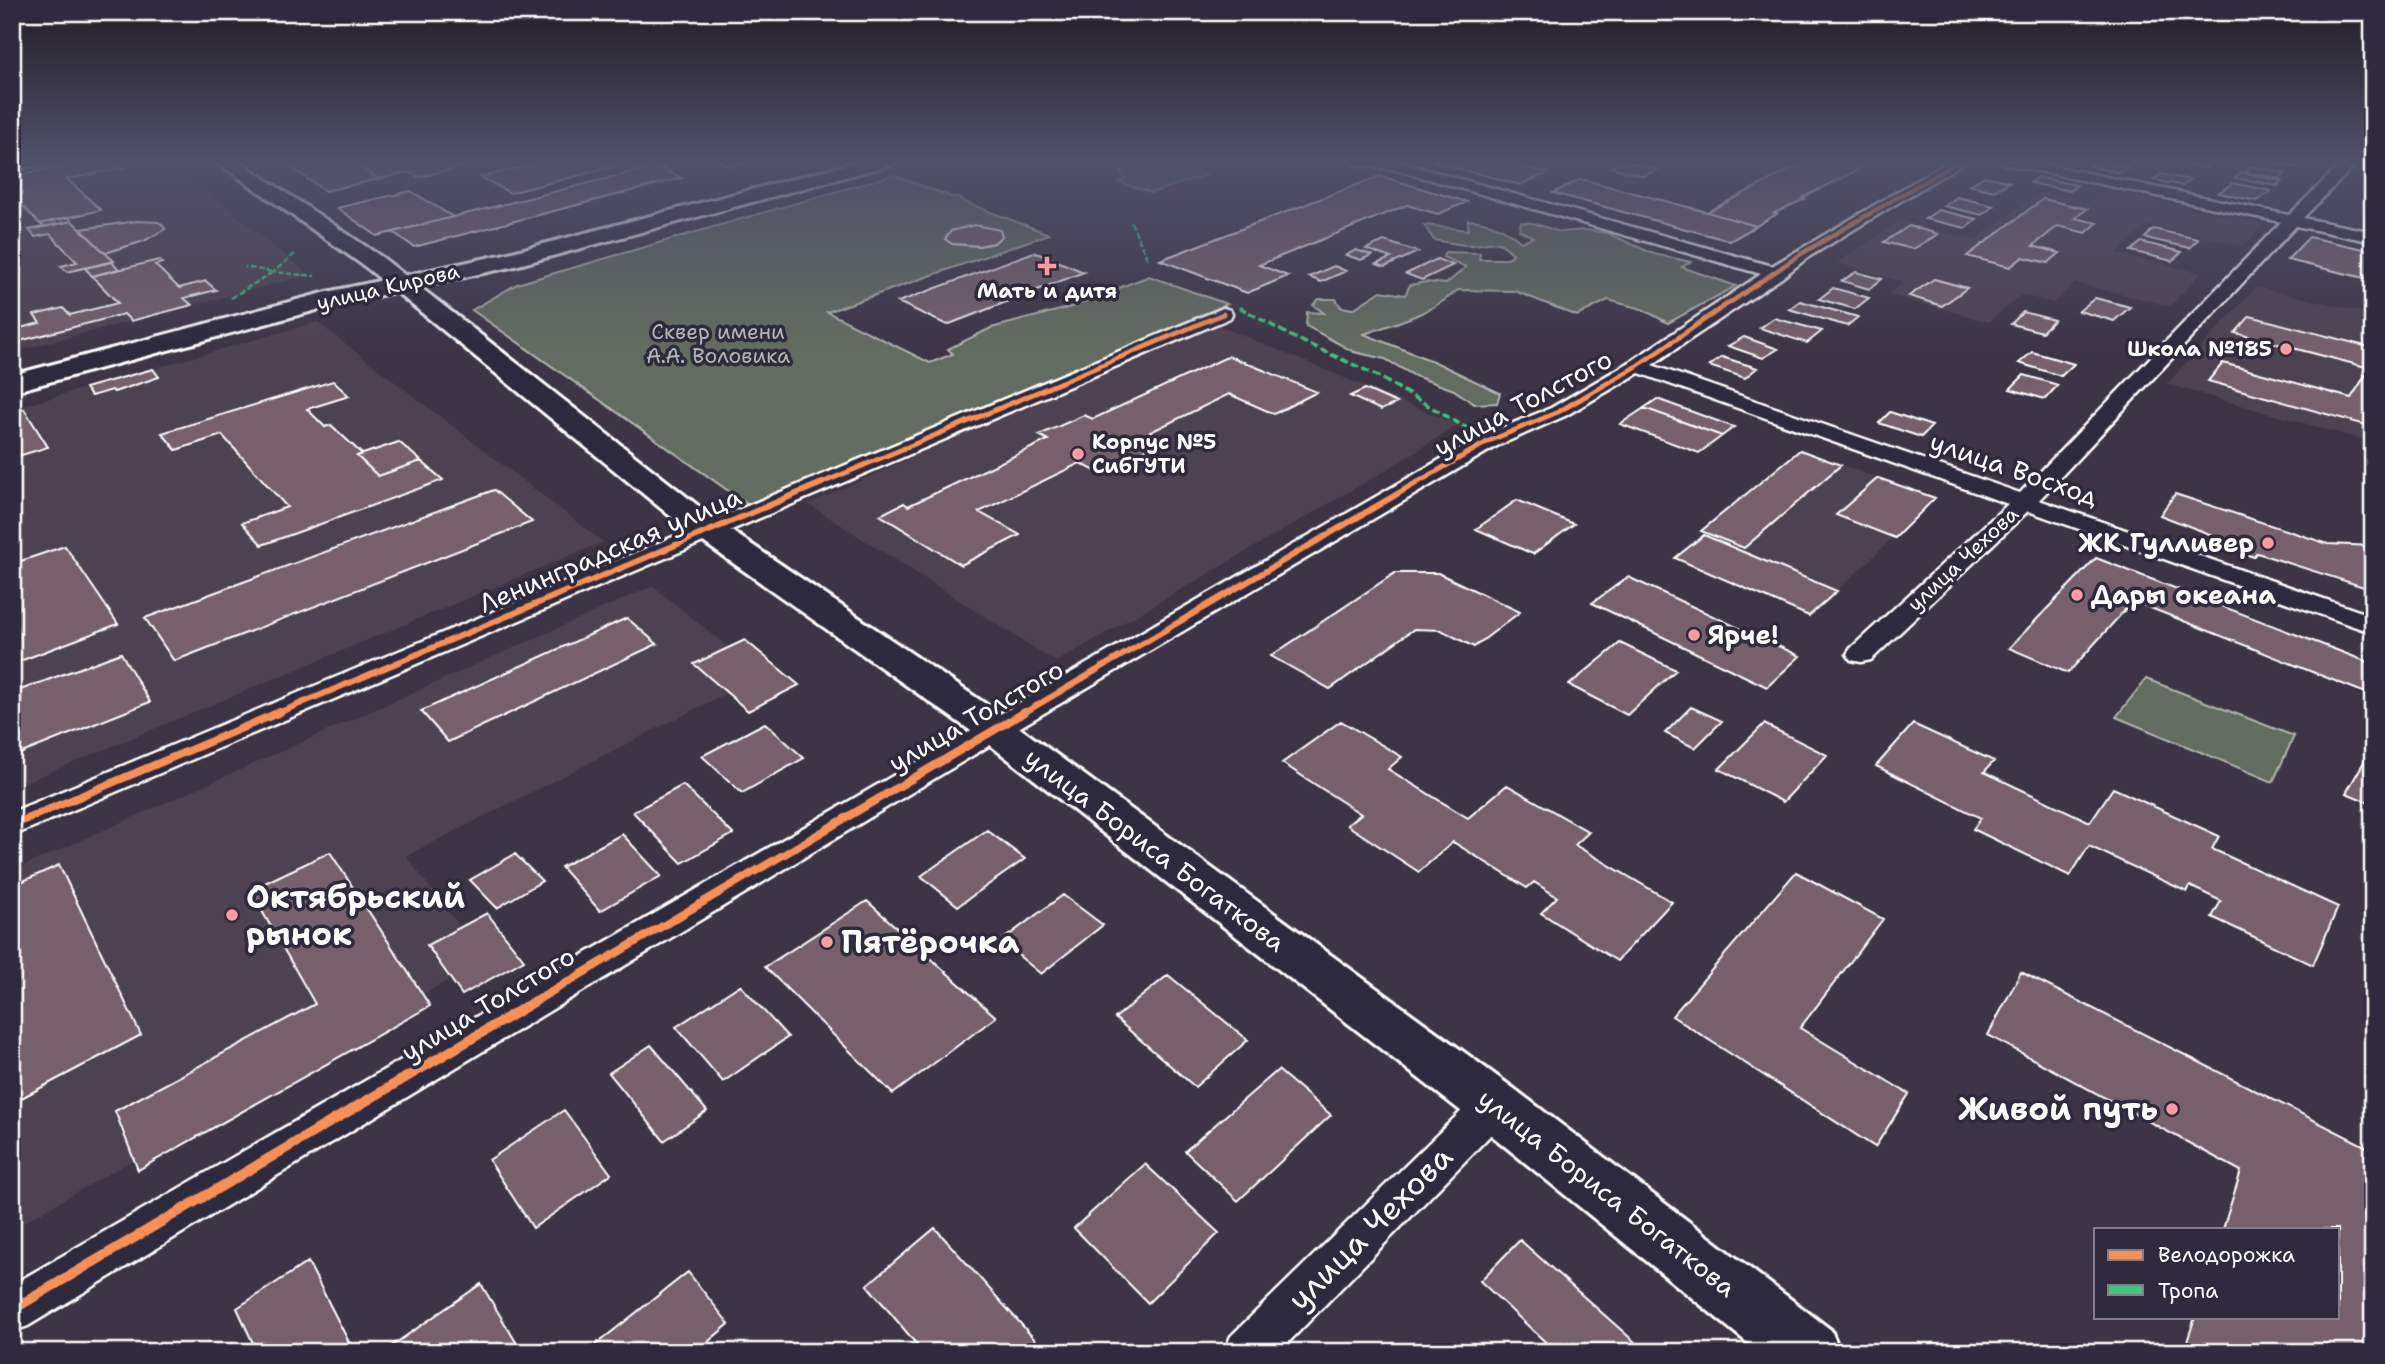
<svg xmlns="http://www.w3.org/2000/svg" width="2385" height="1364" font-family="'Shantell Sans',sans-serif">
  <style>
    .built { fill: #4e4251 }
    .green { fill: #646c60; stroke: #b2b6b0; stroke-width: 2 }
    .water { fill: #4b6076; stroke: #93a0ad; stroke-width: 2 }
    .building { fill: #75616c; stroke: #fff; stroke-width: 2 }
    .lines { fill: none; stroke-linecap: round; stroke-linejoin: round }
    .street-casing { stroke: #fff; stroke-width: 5 }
    .secondary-casing { stroke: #fff; stroke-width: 6 }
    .primary-casing { stroke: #fff; stroke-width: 6 }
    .street { fill: #2f2a3d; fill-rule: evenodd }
    .secondary { fill: #2f2a3d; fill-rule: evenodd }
    .primary { fill: #2f2a3d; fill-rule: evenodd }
    .quiet-far1 { stroke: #40c37c; stroke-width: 2.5; stroke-dasharray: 6 2.5; stroke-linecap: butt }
    .quiet { stroke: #40c37c; stroke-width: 3.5; stroke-dasharray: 8 3.5; stroke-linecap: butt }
    .cycleway-far4-casing { stroke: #2f2a3d; stroke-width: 7 }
    .cycleway-far3-casing { stroke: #2f2a3d; stroke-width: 9 }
    .cycleway-far2-casing { stroke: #2f2a3d; stroke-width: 10 }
    .cycleway-far1-casing { stroke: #2f2a3d; stroke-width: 12 }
    .cycleway-casing { stroke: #2f2a3d; stroke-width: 15 }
    .cycleway-far4 { stroke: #f78f57; stroke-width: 4.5 }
    .cycleway-far3 { stroke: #f78f57; stroke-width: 5 }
    .cycleway-far2 { stroke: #f78f57; stroke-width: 6 }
    .cycleway-far1 { stroke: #f78f57; stroke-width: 8 }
    .cycleway { stroke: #f78f57; stroke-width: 10 }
    .poi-dot { fill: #ff9aa2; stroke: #2f2a3d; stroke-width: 2.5 }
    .labels { text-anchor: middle; stroke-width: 7; stroke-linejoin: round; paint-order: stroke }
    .far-street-label { font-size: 21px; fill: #fff; stroke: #2f2a3d }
    .far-poi-label { font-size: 21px; font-weight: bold; fill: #fff; stroke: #2f2a3d }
    .far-park-label { font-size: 21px; fill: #b2b6b0; stroke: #2f2a3d }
    .street-label { font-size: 26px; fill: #fff; stroke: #2f2a3d }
    .poi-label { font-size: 26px; font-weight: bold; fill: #fff; stroke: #2f2a3d; text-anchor: start }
    .near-poi-label { font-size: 32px; font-weight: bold; fill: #fff; stroke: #2f2a3d; text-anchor: start }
    .near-street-label { font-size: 32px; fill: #fff; stroke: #2f2a3d }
  </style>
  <rect width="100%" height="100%" fill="#3d3546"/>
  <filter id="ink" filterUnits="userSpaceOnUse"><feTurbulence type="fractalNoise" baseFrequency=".0143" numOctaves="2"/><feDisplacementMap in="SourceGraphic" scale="14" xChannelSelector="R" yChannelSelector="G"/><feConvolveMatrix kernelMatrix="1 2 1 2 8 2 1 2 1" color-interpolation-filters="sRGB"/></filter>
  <g filter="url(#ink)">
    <!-- built -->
    <path class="built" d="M96,160H169L309,275L12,352V176Z
      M2105,189L2264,224L2243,246L2147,225L2116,253L2201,273L2170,306L2076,283L2053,303L2021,295L1989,322L1888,294L1904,282L1837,263L1900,221L1975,240L2040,192L2088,203Z
      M2256,287L2373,314V443L2167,384Z
      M317,322L603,542L12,788V409Z
      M1213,323L1458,425L1378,475L1056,662L808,504Z
      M1841,465L1935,498L1837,591L1741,551Z
      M653,586L762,675L406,856L485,959L12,1229V871Z"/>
    <!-- green -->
    <path class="green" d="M893,175L952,197L960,198L964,202L1049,234L827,312L930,363L953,354L948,349L991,328L1068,308L1149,276L1227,304L1161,332L1134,349L1102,357L1094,365L1057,382L1045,381L750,506L472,310L517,284Z
      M1468,220C1490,221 1504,228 1521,242L1533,237L1519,230L1521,222L1533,223L1560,232L1586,230L1607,233L1654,254L1691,262L1682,267L1736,286L1668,323L1642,309L1608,300L1577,316L1515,291L1458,290C1430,314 1398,322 1364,334L1435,362L1500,393L1497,403L1474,404L1454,390L1415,376L1385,359L1354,352L1306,326L1307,312L1324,313L1313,305L1319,299H1336L1341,307L1353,309L1381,291L1405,295L1410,285L1426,282L1446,284L1466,267L1443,257L1445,252L1480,253L1479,259H1506L1513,254C1496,236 1493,244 1473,245C1461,246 1447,242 1434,240L1424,225L1468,230Z
      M2146,679L2294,736L2273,782L2116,717Z"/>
    <!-- water -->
    <path class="water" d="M1171,163L1206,175L1152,193L1119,182L1126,179L1120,173L1125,167C1140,164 1157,169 1171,163Z"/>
    <!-- building -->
    <path class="building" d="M96,160H114L124,168L67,179L101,210L40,224L12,195V176Z
      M280,160H348L379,179L325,191Z
      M396,160H459L471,165L419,177L408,172L379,179L361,167Z
      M552,160H640L510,193L480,177Z
      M715,160H756L730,166Z
      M1441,160H1497L1548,173L1520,185L1434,162Z
      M1809,160H1864L1857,164L1864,165L1856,170H1858L1802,198L1805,199L1774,213L1777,214L1756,226L1707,212Z
      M2177,160H2199L2213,163L2206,168L2175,162Z
      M2256,160H2301L2306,161L2299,168Z
      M1624,161L1658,169L1644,176L1610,167Z
      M2097,161L2128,167L2120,173L2089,166Z
      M657,166L682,178L414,247L393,232Z
      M2251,166L2286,173L2280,179L2245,172Z
      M2241,172L2282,181L2277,186L2235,178Z
      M2161,174L2190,180L2183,186L2154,180Z
      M1380,176L1467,202L1438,214L1407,205L1259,265L1288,276L1247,293L1160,260Z
      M1985,176L2010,182L1994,191L1969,185Z
      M2037,177L2077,185L2070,191L2030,183Z
      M1581,179L1707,212L1756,226L1730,241L1553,193Z
      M2233,183L2271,191L2257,201L2218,193Z
      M411,191L453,217L377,236L337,208Z
      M1957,197L1994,206L1982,215L1944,206Z
      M2043,199L2087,209L2075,218L2097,223L2086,233L2058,226L2033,246L2060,253L2048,263L2023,257L2010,267L1967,256Z
      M1938,210L1977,219L1966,228L1925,219Z
      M69,217L72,221L44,227L40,224Z
      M72,221L105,253L114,261L67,272L61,266L77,262L50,234L35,237L29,230Z
      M137,221L158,222L162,224L165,229L144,241L105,253L81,229Z
      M975,225L1000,230L1002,236L994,243L979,246L952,244L945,239L951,231Z
      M1909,226L1938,234L1913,249L1884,242Z
      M2153,229L2198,239L2190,248L2145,238Z
      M2309,237L2373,251V280L2287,260Z
      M1384,241L1418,252L1385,267L1376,264L1391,258L1366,249Z
      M2141,242L2182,252L2172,261L2131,251Z
      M1356,250L1372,255L1361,260L1346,255Z
      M1034,252L1084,272L947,325L898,302Z
      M1437,259L1453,265L1422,280L1406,274Z
      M159,260L162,263L155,265L179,288L206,281L216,290L184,298L192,305L131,321L124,314L12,343V330L40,323L34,315L63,308L70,315L118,303L92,276Z
      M112,262L119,269L92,276L85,268Z
      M1334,266L1346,271L1321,282L1309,277Z
      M1856,272L1882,279L1869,289L1842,281Z
      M1934,279L1967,288L1942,306L1909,296Z
      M1833,288L1869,298L1855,309L1819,299Z
      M2095,298L2130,307L2114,321L2079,311Z
      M1800,301L1858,317L1847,326L1789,309Z
      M2023,312L2054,320L2042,332L2011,324Z
      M2250,316L2373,348V427L2208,381L2223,363L2351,398L2370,368L2235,333Z
      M1774,318L1822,331L1807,343L1760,328Z
      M1744,337L1778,349L1763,358L1728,346Z
      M2032,352L2074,364L2061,376L2019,363Z
      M1229,356L1317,392L1274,414L1229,394L1140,437L1155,445L1099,473L1080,463L979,512L1020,535L961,565L880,515L904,503L908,506L1048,440L1039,435L1084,415L1093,419Z
      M1722,357L1757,368L1745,378L1709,366Z
      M153,369L159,377L114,392L112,390L91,396L85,388Z
      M2024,375L2058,385L2045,399L2010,389Z
      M333,381L349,396L307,409L325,427L331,425L362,454L357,456L378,476L421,461L443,480L262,545L242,523L287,507L222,435L176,450L162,433Z
      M1365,389L1397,403L1381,410L1350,396Z
      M1657,399L1734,427L1722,436L1644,408Z
      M1644,408L1722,436L1699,453L1620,424Z
      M24,409L48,447L12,458V412Z
      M1890,412L1932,426L1921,437L1879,423Z
      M399,442L421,461L378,476L357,456Z
      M1800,450L1841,465L1744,548L1701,531Z
      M1878,478L1935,498L1895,538L1836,515Z
      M494,490L532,522L174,661L145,618Z
      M2175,494L2328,544L2373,546V590L2257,553L2254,557L2207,542L2212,535L2160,515Z
      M1517,500L1574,524L1533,554L1476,529Z
      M1704,535L1741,551L1837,591L1809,616L1675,558Z
      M65,546L118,624L12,664V564Z
      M2096,558L2373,664V696L2133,601L2068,673L2009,648Z
      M1395,573H1438L1520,612L1474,647L1441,630L1414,629L1330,689L1271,656Z
      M1628,577L1800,656L1767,687L1592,603Z
      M627,618L657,644L448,742L421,711Z
      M745,640L799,685L748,711L694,664Z
      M1620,643L1676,670L1627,715L1569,685Z
      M121,653L150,702L12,757V693Z
      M1691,707L1722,721L1695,748L1665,733Z
      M1341,721L1402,757L1388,769L1468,818L1507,785L1589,832L1575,845L1672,902L1617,961L1541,913L1557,897L1534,882L1527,888L1453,842L1419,872L1347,825L1361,814L1282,763Z
      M765,723L804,758L742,793L702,756Z
      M1764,724L1827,755L1783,802L1719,769Z
      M1913,724L1994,761L1984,772L2090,822L2113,788L2219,836L2212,849L2338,907L2313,965L2212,917L2221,901L2190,886L2187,892L2089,846L2070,876L1973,829L1981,818L1876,766Z
      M2373,746V804L2346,793Z
      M683,785L733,834L682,863L633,812Z
      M987,830L1025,859L958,906L921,876Z
      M622,834L661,876L600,911L561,867Z
      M330,852L430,1006L138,1170L115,1111L315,1004L250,890Z
      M515,854L542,881L497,908L470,880Z
      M59,865L141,1035L12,1103V886Z
      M1796,872L1883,919L1800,1028L1909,1094L1875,1147L1672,1016Z
      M1063,895L1103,925L1041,974L1001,941Z
      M867,901L996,1017L893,1094L765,967Z
      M487,913L524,960L462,995L427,945Z
      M2021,972L2373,1150V1352H2203L2187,1342L2195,1317H2338V1229H2223L2241,1171L1988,1035Z
      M1168,975L1248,1040L1195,1087L1115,1018Z
      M740,985L788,1037L723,1082L676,1027Z
      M651,1045L707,1111L664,1141L609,1073Z
      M1278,1070L1331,1115L1238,1201L1185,1151Z
      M564,1110L611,1174L533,1228L489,1160Z
      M1145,1164L1219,1233L1148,1303L1074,1228Z
      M935,1228L1046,1352H923L867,1285Z
      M1520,1240L1646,1352H1556L1480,1281Z
      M308,1262L354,1352H257L237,1308Z
      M688,1272L729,1324L696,1352H600L595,1345Z
      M481,1284L522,1352H393L390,1347Z"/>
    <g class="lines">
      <defs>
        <path id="street" d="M23,160H52L50,163L12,170V162Z
          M1348,160L1399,162L1772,266L1951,160H1968L1807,258L1783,277L1652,365L2020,493L2281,222L2005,164L1998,160H2024L2289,215L2345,160H2360L2303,218L2373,232V242L2296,226L2039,500L2373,616V633L2028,511L1871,660L1861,662L1851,660L1847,654L1851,648L2008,504L1639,373L1565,416L1497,446L1005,736L28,1326L12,1332V1285L1481,436L1551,408L1630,362L1761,274L1393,169L1355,164Z
          M1223,308L1230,310L1232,314L1230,318L12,836V812Z
          M1494,1088L1508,1093L1514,1105L1508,1117L1279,1352H1224L1231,1336L1480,1093Z"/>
        <path id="secondary" d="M214,160H237L383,258L720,523L1009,720L1513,1088L1831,1330L1840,1352H1759L1475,1122L981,738L696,537L367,268Z"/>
        <path id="primary" d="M865,160H896L893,164L511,267L339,304L12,392V375L327,292L501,255Z"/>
      </defs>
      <!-- street casing -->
      <use href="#street" class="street-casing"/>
      <!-- secondary casing -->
      <use href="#secondary" class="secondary-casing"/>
      <!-- primary casing -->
      <use href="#primary" class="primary-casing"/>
      <!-- street -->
      <use href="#street" class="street"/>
      <!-- secondary -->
      <use href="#secondary" class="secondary"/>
      <!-- primary -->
      <use href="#primary" class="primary"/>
      <!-- quiet-far1 -->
      <path class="quiet-far1" d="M1131,222L1148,260
        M295,254L273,272L315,276
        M231,298L273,272L245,267"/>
      <!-- quiet -->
      <path class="quiet" d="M1239,307L1293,337L1374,374L1489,441"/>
      <defs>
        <path id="cycleway-far4" d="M1728,304L1801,254L1961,160"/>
        <path id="cycleway-far3" d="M817,485L1223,314
          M1413,485L1489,441L1558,412L1637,366L1730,302"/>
        <path id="cycleway-far2" d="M276,714L822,483
          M1022,714L1416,483"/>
        <path id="cycleway-far1" d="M12,825L280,712
          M534,1002L1025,712"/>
        <path id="cycleway" d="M12,1310L537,1000"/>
      </defs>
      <!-- cycleway-far4 casing -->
      <use href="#cycleway-far4" class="cycleway-far4-casing"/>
      <!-- cycleway-far3 casing -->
      <use href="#cycleway-far3" class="cycleway-far3-casing"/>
      <!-- cycleway-far2 casing -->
      <use href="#cycleway-far2" class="cycleway-far2-casing"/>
      <!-- cycleway-far1 casing -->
      <use href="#cycleway-far1" class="cycleway-far1-casing"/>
      <!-- cycleway casing -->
      <use href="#cycleway" class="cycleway-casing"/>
      <!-- cycleway-far4 -->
      <use href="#cycleway-far4" class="cycleway-far4"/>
      <!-- cycleway-far3 -->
      <use href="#cycleway-far3" class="cycleway-far3"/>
      <!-- cycleway-far2 -->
      <use href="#cycleway-far2" class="cycleway-far2"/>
      <!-- cycleway-far1 -->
      <use href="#cycleway-far1" class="cycleway-far1"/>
      <!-- cycleway -->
      <use href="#cycleway" class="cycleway"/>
    </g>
  </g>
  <!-- sky -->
  <linearGradient id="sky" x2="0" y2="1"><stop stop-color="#221d26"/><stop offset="0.46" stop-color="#515168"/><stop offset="1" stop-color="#515168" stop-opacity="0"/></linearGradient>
  <rect width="2385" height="351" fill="url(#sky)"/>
  <!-- markers -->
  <g class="poi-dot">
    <path d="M1043.5 255.5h7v7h7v7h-7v7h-7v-7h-7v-7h7z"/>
    <circle cx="2286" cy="349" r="7"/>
    <circle cx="1078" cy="454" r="7"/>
    <circle cx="2268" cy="543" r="7"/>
    <circle cx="2077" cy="595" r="7"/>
    <circle cx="1694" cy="635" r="7"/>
    <circle cx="232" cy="915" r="7"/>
    <circle cx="827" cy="942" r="7"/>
    <circle cx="2172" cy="1109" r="7"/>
  </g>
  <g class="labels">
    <!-- far-street labels -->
    <g class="far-street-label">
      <text transform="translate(388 287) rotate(-13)" y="7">улица Кирова</text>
      <text transform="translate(1963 559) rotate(-43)" y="7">улица Чехова</text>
    </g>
    <!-- far-poi labels -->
    <g class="far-poi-label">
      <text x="1047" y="298">Мать и дитя</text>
      <text x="2272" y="356" text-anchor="end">Школа №185</text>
      <text x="1092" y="449" text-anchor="start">Корпус №5<tspan x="1092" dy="24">СибГУТИ</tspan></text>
    </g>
    <!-- far-park labels -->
    <g class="far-park-label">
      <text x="718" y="339">Cквер имени<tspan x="718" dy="24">А.А. Воловика</tspan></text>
    </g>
    <!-- street labels -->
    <g class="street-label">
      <text transform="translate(1523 403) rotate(-28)" y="9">улица Толстого</text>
      <text transform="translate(2014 469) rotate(19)" y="9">улица Восход</text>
      <text transform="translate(610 550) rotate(-23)" y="9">Ленинградская улица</text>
      <text transform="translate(976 716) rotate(-30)" y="9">улица Толстого</text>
      <text transform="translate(1155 850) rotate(37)" y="9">улица Бориса Богаткова</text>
      <text transform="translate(488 1004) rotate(-31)" y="9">улица Толстого</text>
      <text transform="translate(1607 1193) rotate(38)" y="9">улица Бориса Богаткова</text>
    </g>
    <!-- poi labels -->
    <g class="poi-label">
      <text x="2254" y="552" text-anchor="end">ЖК Гулливер</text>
      <text x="2091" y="604">Дары океана</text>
      <text x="1708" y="644">Ярче!</text>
    </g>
    <!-- near-poi labels -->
    <g class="near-poi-label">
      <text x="246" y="908">Октябрьский<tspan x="246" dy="37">рынок</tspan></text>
      <text x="841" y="953">Пятёрочка</text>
      <text x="2158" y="1120" text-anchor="end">Живой путь</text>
    </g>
    <!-- near-street labels -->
    <g class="near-street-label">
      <text transform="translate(1370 1228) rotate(-45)" y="11">улица Чехова</text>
    </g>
  </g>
  <!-- margin -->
  <rect width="2385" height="1364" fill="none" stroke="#2f2a3d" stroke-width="42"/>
  <rect x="21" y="21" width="2343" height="1322" fill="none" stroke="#fff" stroke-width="2.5" filter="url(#ink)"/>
  <!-- legend -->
  <rect x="2094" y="1228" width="245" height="91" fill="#2f2a3d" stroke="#827f8b" stroke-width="2"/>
  <rect x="2108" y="1250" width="35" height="10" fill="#f78f57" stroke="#827f8b" stroke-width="2"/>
  <text x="2158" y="1262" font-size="21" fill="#ffffff">Велодорожка</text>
  <rect x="2108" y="1285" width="35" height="10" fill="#40c37c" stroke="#827f8b" stroke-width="2"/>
  <text x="2158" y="1298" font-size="21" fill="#ffffff">Тропа</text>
</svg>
